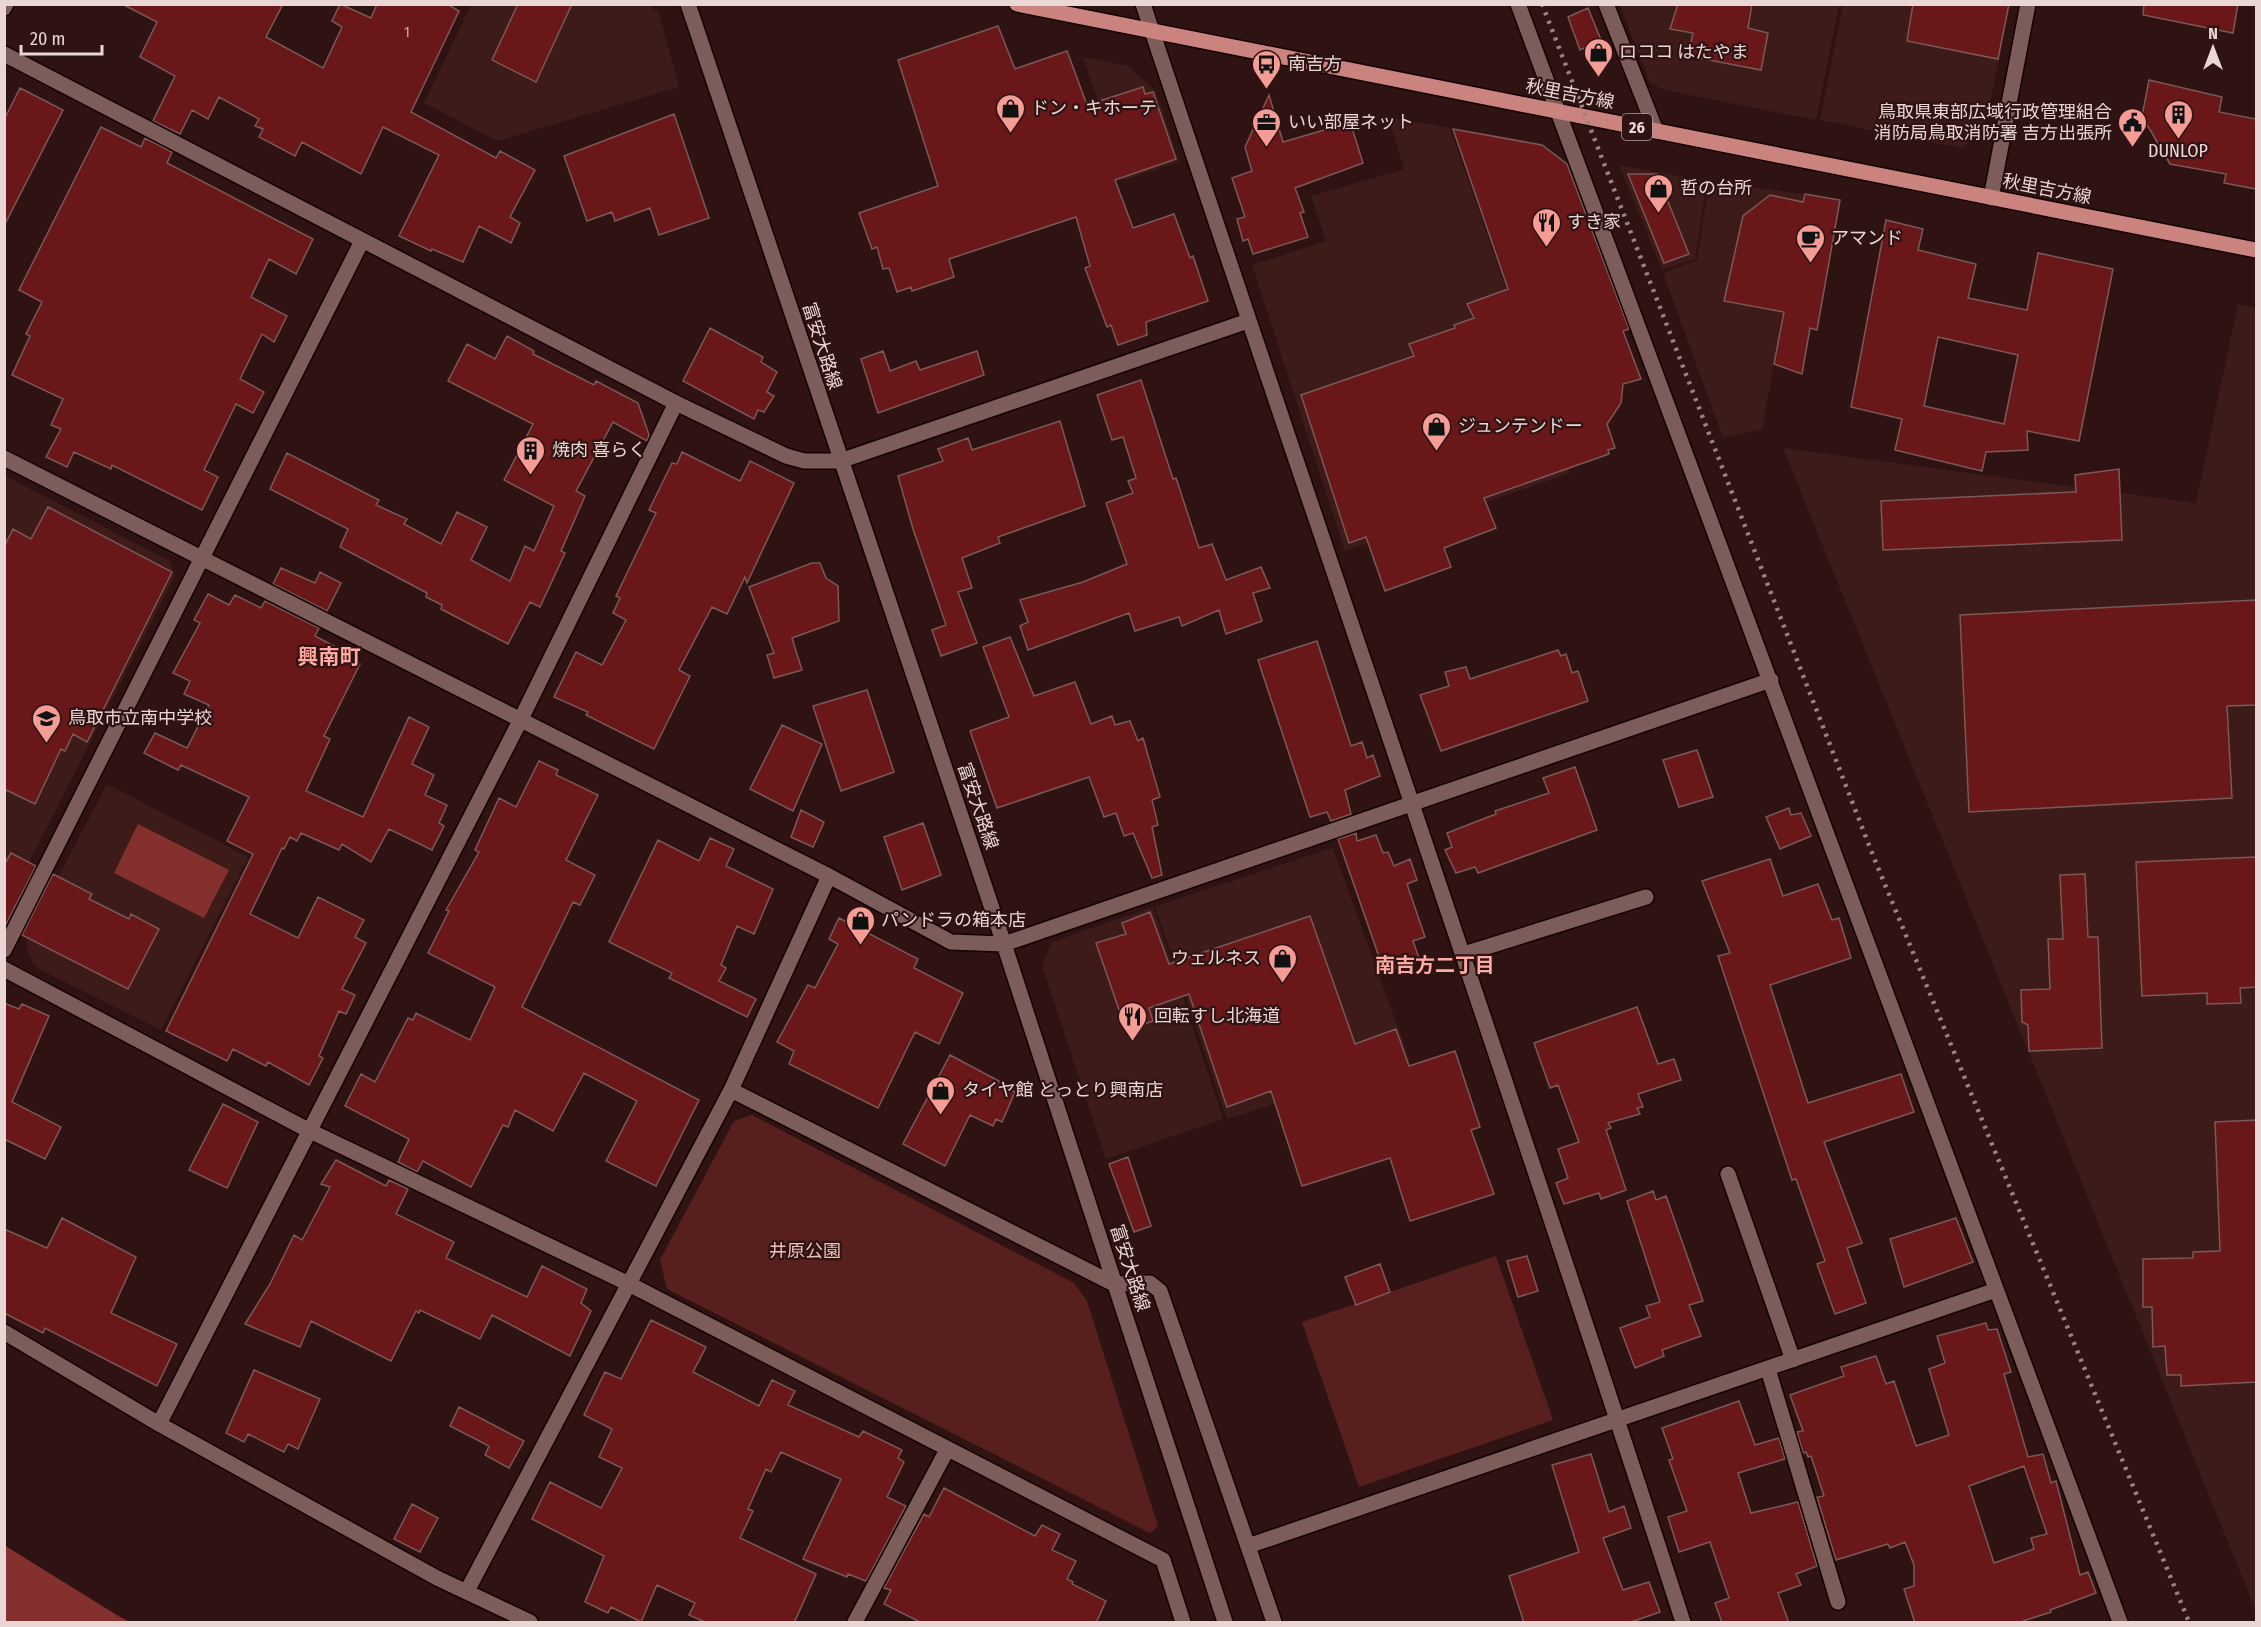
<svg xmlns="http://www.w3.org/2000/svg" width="2261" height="1627" font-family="'Fira Sans Condensed','Noto Sans JP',sans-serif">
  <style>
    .built { fill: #3c1b19 }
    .green { fill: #57201f }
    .water { fill: #83302f }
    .building { fill: #691719; stroke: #7a5957; stroke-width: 1.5; fill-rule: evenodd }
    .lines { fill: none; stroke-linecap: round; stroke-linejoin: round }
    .minor-casing { stroke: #140102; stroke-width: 18 }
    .major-casing { stroke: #140102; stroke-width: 18 }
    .minor { stroke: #7d5d5a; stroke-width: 15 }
    .major { stroke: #ca837e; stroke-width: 15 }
    .rail { stroke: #998381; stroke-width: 4.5; stroke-dasharray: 3 6; stroke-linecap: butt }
    .labels { text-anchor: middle; stroke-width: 4.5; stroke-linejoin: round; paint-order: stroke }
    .number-label { font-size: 15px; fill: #caa7a6 }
    .shield { fill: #2e1312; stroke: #b29c9a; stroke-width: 1.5 }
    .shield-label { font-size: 16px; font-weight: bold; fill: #ead7d5 }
    .poi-label { font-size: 18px; fill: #ead7d5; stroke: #2e1312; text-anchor: start }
    .street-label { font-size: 18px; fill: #ead7d5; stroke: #2e1312 }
    .park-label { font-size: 18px; fill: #f2c0bc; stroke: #2e1312 }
    .neighbourhood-label { font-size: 20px; font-weight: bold; fill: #ffaba4; stroke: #2e1312 }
    .quarter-label { font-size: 21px; font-weight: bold; fill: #ffaba4; stroke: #2e1312 }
  </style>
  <rect width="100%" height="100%" fill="#2e1312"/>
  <!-- built -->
  <path class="built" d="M471,5H649L659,13L679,87L498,141L424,103Z
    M1620,5H1839L1816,120L1664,90L1650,83Z
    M1843,5H2010L1984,131L1961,148L1820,120Z
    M1083,57L1128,66L1156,91L1179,162L1124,180Z
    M1388,117L1450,128L1570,473L1345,551L1252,265L1326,241L1311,196L1404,169Z
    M1619,165L1707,181L1695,259L1662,270Z
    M1709,182L1805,194L1762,429L1723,438L1663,273L1697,260Z
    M2238,304L2256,308V1611L1783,448L2196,503Z
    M5,476L170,561L175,576L5,910Z
    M107,784L248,857L161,1030L39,969L32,961L27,948V936Z
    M1333,848L1410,1061L1227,1119L1155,906Z
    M1153,907L1223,1119L1106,1159L1042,966L1052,942Z"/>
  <!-- green -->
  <path class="green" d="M752,1115L1074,1283L1087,1301L1158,1526L1150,1533L667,1289L660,1260L734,1121Z
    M1496,1256L1553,1420L1359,1487L1302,1322Z"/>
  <!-- water -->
  <path class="water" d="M138,824L229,870L204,918L114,873Z
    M4,1545L120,1617L130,1622H5Z"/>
  <!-- building -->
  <path class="building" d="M122,4H283L266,37L323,68L342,27L332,21L340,4L371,18L377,4H447L459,11L411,112L496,158L500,151L535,170L510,217L520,223L511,243L479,226L463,262L432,249L431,251L399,236L439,155L383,127L361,174L302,142L295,156L259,137L263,129L255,126L259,119L219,97L208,119L192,110L180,134L153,121L175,76L140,57L157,22Z
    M518,4H572L536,82L492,60Z
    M1678,4H1752L1748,28L1768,33L1761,70L1688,56L1693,33L1670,29Z
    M1913,4H2009L1998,59L1907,41Z
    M2144,4H2238L2233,33L2143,15Z
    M1588,8L1601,40L1580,50L1568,17Z
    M998,26L1015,69L1067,51L1087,105L1143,87L1145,94L1153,92L1176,159L1115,180L1133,228L1174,214L1190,258L1193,256L1208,301L1146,322L1147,335L1118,345L1111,325L1107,327L1085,268L1090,266L1076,217L949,259L954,277L912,291L911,287L897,292L889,268L883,269L877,247L872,249L859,213L938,186L898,60Z
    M2149,80L2222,97L2219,112L2256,119V189L2224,183L2226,174L2170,164L2142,116Z
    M20,88L63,110L4,226V120Z
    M1269,95L1283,142L1345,124L1347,129L1352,128L1363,163L1295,188L1304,212L1300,213L1308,237L1253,254L1248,239L1243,241L1237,219L1245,217L1232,178L1252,171L1245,147Z
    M674,114L709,218L659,235L650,208L615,221L612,212L587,221L564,156Z
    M101,127L141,147L145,138L172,152L167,163L313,239L296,274L269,259L251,297L287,316L274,342L262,334L240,379L264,392L253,413L236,404L204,470L218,477L202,510L112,465L111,469L74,452L67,467L46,457L61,429L51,425L63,399L12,375L30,336L26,334L42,302L19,290Z
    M1453,129L1542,145L1567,164L1629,329L1623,331L1641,379L1623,384L1621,403L1607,424L1615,448L1608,450L1609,454L1484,498L1496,528L1444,548L1451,567L1385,591L1366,537L1349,543L1301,395L1414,356L1409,344L1455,328L1454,325L1474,318L1467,304L1508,289Z
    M1628,174H1657L1689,254L1664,263Z
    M1805,194L1840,200L1817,330L1810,328L1802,374L1774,364L1784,312L1724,301L1743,216L1770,195L1803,202Z
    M1886,220L1923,229L1918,250L1976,264L1968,298L2027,310L2038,253L2113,269L2079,441L2027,431L2028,450L1986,452L1982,471L1895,450L1902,419L1851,407ZM1938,337L2018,355L2004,424L1924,406Z
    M710,328L763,357L761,362L777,372L767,392L774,396L764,412L758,410L754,419L683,381Z
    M507,336L534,351L533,354L594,385L596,381L638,403L649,435L647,441L613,422L576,491L585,496L561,551L565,553L540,607L530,602L508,644L441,609L442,605L426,597L427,593L340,547L348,529L270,489L287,453L379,500L376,505L407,519L404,524L441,544L457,512L487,527L471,560L510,581L525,546L534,551L554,506L504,480L533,424L448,381L467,344L495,359Z
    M883,351L890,371L916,361L920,370L977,351L984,375L878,413L861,359Z
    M1141,380L1173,479L1176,478L1199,548L1212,544L1226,580L1261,567L1270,588L1253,593L1262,621L1226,634L1219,610L1182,626L1179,617L1135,631L1129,613L1028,650L1020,626L1028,622L1020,600L1083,582L1127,564L1106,503L1133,493L1128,481L1136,478L1123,437L1112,440L1097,395Z
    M1060,421L1085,506L998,537L1000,543L962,558L972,588L958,592L977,643L941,656L932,630L946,625L913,529L898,476L943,461L938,449L968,438L972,450Z
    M682,452L740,481L750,461L794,483L747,583L745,577L727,614L712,607L679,670L690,676L654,749L586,715L588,712L554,697L576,652L602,665L626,620L613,613L620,598L616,596L656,513L649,510L672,463L677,464Z
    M2119,469L2122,540L1883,550L1881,501L2073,492H2076L2075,475Z
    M48,507L172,572L87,742L73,734L65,751L61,749L35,804L4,789V547L13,529L31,539Z
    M812,563H820L826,578L838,586L839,621L792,638L802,670L774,678L767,655L774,653L749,587Z
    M281,568L315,583L320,572L341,583L327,611L273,584Z
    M208,594L229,605L235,595L261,608L265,601L319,628L315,636L351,655L349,658L360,664L324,736L330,739L306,791L363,817L409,717L429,727L412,764L434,775L425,795L447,805L439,823L444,826L432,850L389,829L371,862L342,844L339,850L301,833L297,841L290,837L284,849L282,848L250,914L298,938L318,897L364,920L355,937L366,943L342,989L355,995L346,1014L339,1011L319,1056L323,1058L309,1085L268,1062L266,1066L233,1049L227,1061L166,1031L253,854L227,841L249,797L181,765L178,770L144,753L155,733L187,748L209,705L184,694L190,681L173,673L200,623L194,620Z
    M2256,600V705L2227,706L2232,798L1969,812L1960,615Z
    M1010,637L1034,696L1075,682L1091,724L1112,716L1115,725L1130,721L1138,741L1143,738L1160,797L1152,800L1158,825L1152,827L1162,875L1152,878L1133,833L1124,836L1116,813L1104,817L1089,777L997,808L970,731L1009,717L983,647Z
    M1317,641L1351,746L1362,742L1367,758L1373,755L1380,776L1345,790L1351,814L1331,821L1327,812L1310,817L1258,660Z
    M1558,650L1561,656L1566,654L1572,673L1578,671L1588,701L1441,751L1420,695L1449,686L1445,672L1466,667L1470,679Z
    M867,690L894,772L841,791L813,706Z
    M782,725L822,744L793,811L750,789Z
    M1697,750L1713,797L1679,807L1663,760Z
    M539,761L558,770L556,775L598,795L566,860L595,875L580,905L573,902L522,1007L699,1100L656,1186L606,1161L637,1101L584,1073L553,1131L515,1110L508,1127L503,1125L471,1187L423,1161L417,1172L398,1162L409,1139L345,1106L361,1074L375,1082L408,1018L413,1020L416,1013L470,1040L495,987L428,953L449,911L446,910L479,852L475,850L499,798L516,807Z
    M1575,767L1597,830L1478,873L1475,867L1456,873L1445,850L1452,847L1447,833L1496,814L1495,811L1549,793L1543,778Z
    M1789,808L1791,815L1801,813L1811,836L1780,849L1766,817Z
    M801,810L824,822L813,847L791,837Z
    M923,823L941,875L902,890L884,837Z
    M1356,833L1357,841L1376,835L1383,853L1388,852L1394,866L1410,859L1417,880L1407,884L1425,937L1413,941L1420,961L1384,971L1338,839Z
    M710,838L734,849L726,866L773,889L754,934L737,926L721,965L726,968L719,981L756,999L747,1017L669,978L672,973L609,942L658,840L699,861Z
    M11,853L36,866L5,926L4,865Z
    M2256,857V987L2240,988L2241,1003L2207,1004V993L2142,996L2136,862Z
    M1770,859L1783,896L1818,884L1832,920L1839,918L1851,958L1770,985L1808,1103L1901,1074L1914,1112L1824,1142L1862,1243L1847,1248L1866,1303L1835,1314L1817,1264L1825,1261L1796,1179L1792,1180L1718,956L1730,953L1702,881Z
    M53,874L92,894L89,899L129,919L131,914L159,929L128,989L22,935Z
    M2085,874L2088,937H2098L2102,1048L2029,1051L2028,1025L2022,1022L2021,990L2050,989L2048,939H2063L2060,875Z
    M1150,912L1169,964L1310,916L1355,1044L1396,1029L1409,1066L1455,1051L1480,1127L1471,1130L1494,1194L1410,1221L1390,1158L1302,1186L1271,1091L1227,1107L1189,994L1149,1008L1153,1021L1126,1030L1096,943L1126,934L1122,923Z
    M839,918L918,959L914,968L963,993L939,1044L915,1032L878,1108L789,1064L794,1051L777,1042L808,985L815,988L838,944L829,939Z
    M4,1003L19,1009L22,1004L49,1016L12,1102L61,1127L45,1159L4,1139Z
    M1637,1007L1658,1064L1674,1059L1681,1080L1638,1094L1643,1107L1637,1108L1640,1114L1608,1123L1611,1128L1606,1130L1626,1190L1601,1199L1599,1193L1564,1204L1556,1183L1568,1178L1558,1149L1579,1142L1558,1085L1550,1088L1534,1043Z
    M950,1055L1012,1088L1011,1090L1015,1092L1002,1122L996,1119L993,1126L970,1115L945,1166L903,1144Z
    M223,1104L258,1122L227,1188L189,1170Z
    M2256,1120V1382L2181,1386V1375H2167L2165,1346L2153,1347L2152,1307H2143V1259L2193,1258V1252L2220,1251L2215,1122Z
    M1128,1157L1151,1226L1134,1232L1109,1164Z
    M336,1160L386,1186L389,1180L408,1189L396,1214L454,1242L446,1258L527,1297L542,1266L587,1289L581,1303L591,1311L570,1356L492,1315L480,1339L420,1310L419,1313L416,1311L391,1361L311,1321L300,1347L245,1324L270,1284L294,1235L302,1240L330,1187L321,1184Z
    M1653,1191L1656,1200L1666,1196L1703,1301L1689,1305L1701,1336L1662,1350L1664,1356L1635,1368L1620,1328L1650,1317L1646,1306L1660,1302L1627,1201Z
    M62,1218L136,1257L111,1313L177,1344L157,1386L45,1328L43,1333L4,1313V1229L47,1248Z
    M1956,1218L1973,1262L1904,1287L1890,1239Z
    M1527,1256L1538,1291L1518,1297L1507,1261Z
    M1380,1264L1390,1292L1356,1305L1345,1277Z
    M651,1320L706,1347L693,1372L759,1406L772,1380L795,1391L788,1405L859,1437L863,1431L902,1450L898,1458L904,1462L887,1497L906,1506L866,1581L848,1574L847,1577L803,1559L841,1479L781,1452L771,1472L766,1469L748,1509L753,1511L740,1538L816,1574L794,1623H707L689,1615L695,1603L657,1585L641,1622L611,1607L608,1613L585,1602L604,1556L532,1519L550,1482L601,1508L622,1468L599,1457L612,1429L584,1415L605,1372L621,1379Z
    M1986,1323L1988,1330L1997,1329L2011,1372L2004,1374L2028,1457L2043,1454L2051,1483L2056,1481L2080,1575L2088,1572L2096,1593L2050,1610L2051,1612L2017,1623H1915L1904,1589L1914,1586V1565L1905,1542L1890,1548L1888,1544L1836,1560L1817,1497L1824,1496L1811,1456L1808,1457L1806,1452L1803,1453L1797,1432L1803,1431L1790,1395L1844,1376L1841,1367L1876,1356L1886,1384L1894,1381L1916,1446L1949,1435L1929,1369L1945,1363L1937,1336ZM2024,1466L2047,1534L2031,1538L2034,1549L1994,1563L1969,1486Z
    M254,1370L320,1399L298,1449L288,1444L284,1452L248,1434L244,1442L226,1433Z
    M1739,1401L1755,1445L1779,1438L1785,1459L1738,1473L1751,1513L1798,1502L1817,1566L1796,1574L1801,1585L1778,1593L1789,1623H1722L1715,1603L1729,1598L1710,1542L1679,1552L1668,1517L1687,1511L1669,1460L1673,1459L1662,1428Z
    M459,1407L524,1441L509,1468L485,1455L489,1446L450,1426Z
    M1591,1454L1609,1512L1624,1506L1631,1528L1603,1538L1623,1590L1649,1582L1660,1612L1628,1623H1524L1509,1576L1579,1552L1552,1465Z
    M944,1488L1035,1536L1042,1525L1060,1534L1052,1550L1076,1561L1067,1579L1073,1582L1072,1584L1106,1601L1096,1623H922L884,1604L891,1590L884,1588L924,1514L929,1517Z
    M412,1504L438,1518L420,1552L394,1539Z"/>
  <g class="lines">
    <defs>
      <path id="minor" d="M688,4L1004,944L1225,1622
        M1143,4C1323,544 1508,1081 1683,1622
        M1518,4L2120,1622
        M1606,4L1656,131
        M4,8L6,4
        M4,54L676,403L786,456L804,461H840L1248,321
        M1991,198L2028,4
        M4,458L829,876L951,942L1004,944L1771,680
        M4,950L362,241
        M1464,954L1646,897
        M4,969L308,1130L629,1284L1163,1560L1183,1622
        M731,1090L1114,1284L1150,1283L1160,1291L1274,1622
        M1728,1174L1793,1360
        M4,1332L159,1424L437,1578L530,1622
        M1768,1369L1838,1602
        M159,1424L520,721L676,403
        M1248,1546L1996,1290
        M467,1591L731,1090L829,876
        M855,1622L947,1450"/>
      <path id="major" d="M1017,4L2256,250"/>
    </defs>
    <!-- minor casing -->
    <use href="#minor" class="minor-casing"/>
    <!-- major casing -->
    <use href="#major" class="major-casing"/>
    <!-- minor -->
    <use href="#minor" class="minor"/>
    <!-- major -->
    <use href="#major" class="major"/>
    <!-- rail -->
    <path class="rail" d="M1542,4L1874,858L2189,1622"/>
  </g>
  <!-- icons -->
  <defs>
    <symbol id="shop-pin" viewBox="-11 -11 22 30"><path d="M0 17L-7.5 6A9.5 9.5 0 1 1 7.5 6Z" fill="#f59c95" stroke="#2e1312"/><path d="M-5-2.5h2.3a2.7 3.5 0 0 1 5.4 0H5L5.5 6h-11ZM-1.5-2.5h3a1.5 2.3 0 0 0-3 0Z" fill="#111"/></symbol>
    <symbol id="bus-pin" viewBox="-11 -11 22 30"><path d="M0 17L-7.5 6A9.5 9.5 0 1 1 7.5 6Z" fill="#f59c95" stroke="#2e1312"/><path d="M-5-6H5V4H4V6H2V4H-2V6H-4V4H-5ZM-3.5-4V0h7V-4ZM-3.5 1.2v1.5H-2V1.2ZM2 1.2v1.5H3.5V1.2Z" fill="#111"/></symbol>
    <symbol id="building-pin" viewBox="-11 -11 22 30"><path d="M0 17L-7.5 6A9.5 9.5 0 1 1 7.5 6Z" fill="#f59c95" stroke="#2e1312"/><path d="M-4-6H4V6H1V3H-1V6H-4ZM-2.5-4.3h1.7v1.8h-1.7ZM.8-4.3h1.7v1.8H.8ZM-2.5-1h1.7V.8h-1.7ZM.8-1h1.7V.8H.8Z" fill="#111"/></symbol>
    <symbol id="office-pin" viewBox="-11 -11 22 30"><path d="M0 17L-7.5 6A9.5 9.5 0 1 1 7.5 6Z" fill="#f59c95" stroke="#2e1312"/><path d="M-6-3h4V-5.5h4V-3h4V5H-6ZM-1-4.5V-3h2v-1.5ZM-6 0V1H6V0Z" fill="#111"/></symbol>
    <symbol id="civic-pin" viewBox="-11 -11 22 30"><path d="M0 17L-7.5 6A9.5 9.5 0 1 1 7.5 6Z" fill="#f59c95" stroke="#2e1312"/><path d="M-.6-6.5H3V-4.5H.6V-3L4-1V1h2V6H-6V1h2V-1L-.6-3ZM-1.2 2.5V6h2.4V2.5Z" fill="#111"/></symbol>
    <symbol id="restaurant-pin" viewBox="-11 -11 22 30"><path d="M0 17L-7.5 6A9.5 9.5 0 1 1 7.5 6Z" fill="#f59c95" stroke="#2e1312"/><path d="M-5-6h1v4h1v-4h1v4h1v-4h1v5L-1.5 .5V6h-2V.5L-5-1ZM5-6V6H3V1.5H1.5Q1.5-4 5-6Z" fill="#111"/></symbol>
    <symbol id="cafe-pin" viewBox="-11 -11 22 30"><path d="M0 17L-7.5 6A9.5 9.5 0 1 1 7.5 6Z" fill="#f59c95" stroke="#2e1312"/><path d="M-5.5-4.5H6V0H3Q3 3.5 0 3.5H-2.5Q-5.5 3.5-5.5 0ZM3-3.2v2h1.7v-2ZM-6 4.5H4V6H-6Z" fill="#111"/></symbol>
    <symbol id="school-pin" viewBox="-11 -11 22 30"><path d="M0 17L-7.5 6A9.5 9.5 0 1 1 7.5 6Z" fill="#f59c95" stroke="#2e1312"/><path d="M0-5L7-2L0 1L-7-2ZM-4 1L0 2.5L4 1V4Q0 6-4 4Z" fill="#111"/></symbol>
  </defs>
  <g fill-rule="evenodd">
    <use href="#shop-pin" x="1582" y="36" width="33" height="45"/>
    <use href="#bus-pin" x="1250" y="48" width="33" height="45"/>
    <use href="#shop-pin" x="994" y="92" width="33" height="45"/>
    <use href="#building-pin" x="2162" y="98" width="33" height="45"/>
    <use href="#office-pin" x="1250" y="106" width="33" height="45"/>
    <use href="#civic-pin" x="2116" y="106" width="33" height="45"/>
    <use href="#shop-pin" x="1642" y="172" width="33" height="45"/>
    <use href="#restaurant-pin" x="1530" y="206" width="33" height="45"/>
    <use href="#cafe-pin" x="1794" y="222" width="33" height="45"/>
    <use href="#shop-pin" x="1420" y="410" width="33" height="45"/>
    <use href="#building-pin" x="514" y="434" width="33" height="45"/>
    <use href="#school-pin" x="30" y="702" width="33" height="45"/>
    <use href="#shop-pin" x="844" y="904" width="33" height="45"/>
    <use href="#shop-pin" x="1266" y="942" width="33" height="45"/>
    <use href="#restaurant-pin" x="1116" y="1000" width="33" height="45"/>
    <use href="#shop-pin" x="924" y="1074" width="33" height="45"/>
  </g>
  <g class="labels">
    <!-- number labels -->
    <g class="number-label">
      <text x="407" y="37">1</text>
    </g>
    <!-- shield labels -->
    <rect class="shield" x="1622" y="114" width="30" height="26" rx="4.5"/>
    <g class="shield-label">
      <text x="1637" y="133">26</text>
    </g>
    <!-- poi labels -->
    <g class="poi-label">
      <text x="1619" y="58">ロココ はたやま</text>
      <text x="1288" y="70">南吉方</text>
      <text x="1031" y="114">ドン・キホーテ</text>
      <text x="2112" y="118" text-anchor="end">鳥取県東部広域行政管理組合<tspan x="2112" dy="21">消防局鳥取消防署 吉方出張所</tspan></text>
      <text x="1288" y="128">いい部屋ネット</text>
      <text x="2178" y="157" text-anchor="middle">DUNLOP</text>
      <text x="1680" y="194">哲の台所</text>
      <text x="1567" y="228">すき家</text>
      <text x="1831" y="244">アマンド</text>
      <text x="1458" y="432">ジュンテンドー</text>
      <text x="552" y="456">焼肉 喜らく</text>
      <text x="68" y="724">鳥取市立南中学校</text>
      <text x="881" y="926">パンドラの箱本店</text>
      <text x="1261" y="964" text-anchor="end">ウェルネス</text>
      <text x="1154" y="1022">回転すし北海道</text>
      <text x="962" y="1096">タイヤ館 とっとり興南店</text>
    </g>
    <!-- street labels -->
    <g class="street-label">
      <text transform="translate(1570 94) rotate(11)" y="6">秋里吉方線</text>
      <text transform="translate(2047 189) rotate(11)" y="6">秋里吉方線</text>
      <text transform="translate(822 346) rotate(72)" y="6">富安大路線</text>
      <text transform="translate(978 806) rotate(71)" y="6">富安大路線</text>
      <text transform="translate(1130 1268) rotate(72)" y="6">富安大路線</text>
    </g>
    <!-- park labels -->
    <g class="park-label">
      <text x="805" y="1257">井原公園</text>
    </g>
    <!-- neighbourhood labels -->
    <g class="neighbourhood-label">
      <text x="1435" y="972">南吉方二丁目</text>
    </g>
    <!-- quarter labels -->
    <g class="quarter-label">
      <text x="329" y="664">興南町</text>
    </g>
  </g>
  <!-- border -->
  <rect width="2261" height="1627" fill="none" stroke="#ead7d5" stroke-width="12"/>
  <!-- north arrow -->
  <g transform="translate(2213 48)" stroke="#2e1312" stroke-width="4.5" paint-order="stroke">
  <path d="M0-4.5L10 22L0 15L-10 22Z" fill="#ead7d5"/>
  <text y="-9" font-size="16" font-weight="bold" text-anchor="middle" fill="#ead7d5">N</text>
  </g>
  <!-- scale -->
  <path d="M21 45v9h81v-9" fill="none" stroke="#ead7d5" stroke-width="3"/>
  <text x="30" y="45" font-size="18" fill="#ead7d5" stroke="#2e1312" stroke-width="4.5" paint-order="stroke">20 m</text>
</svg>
